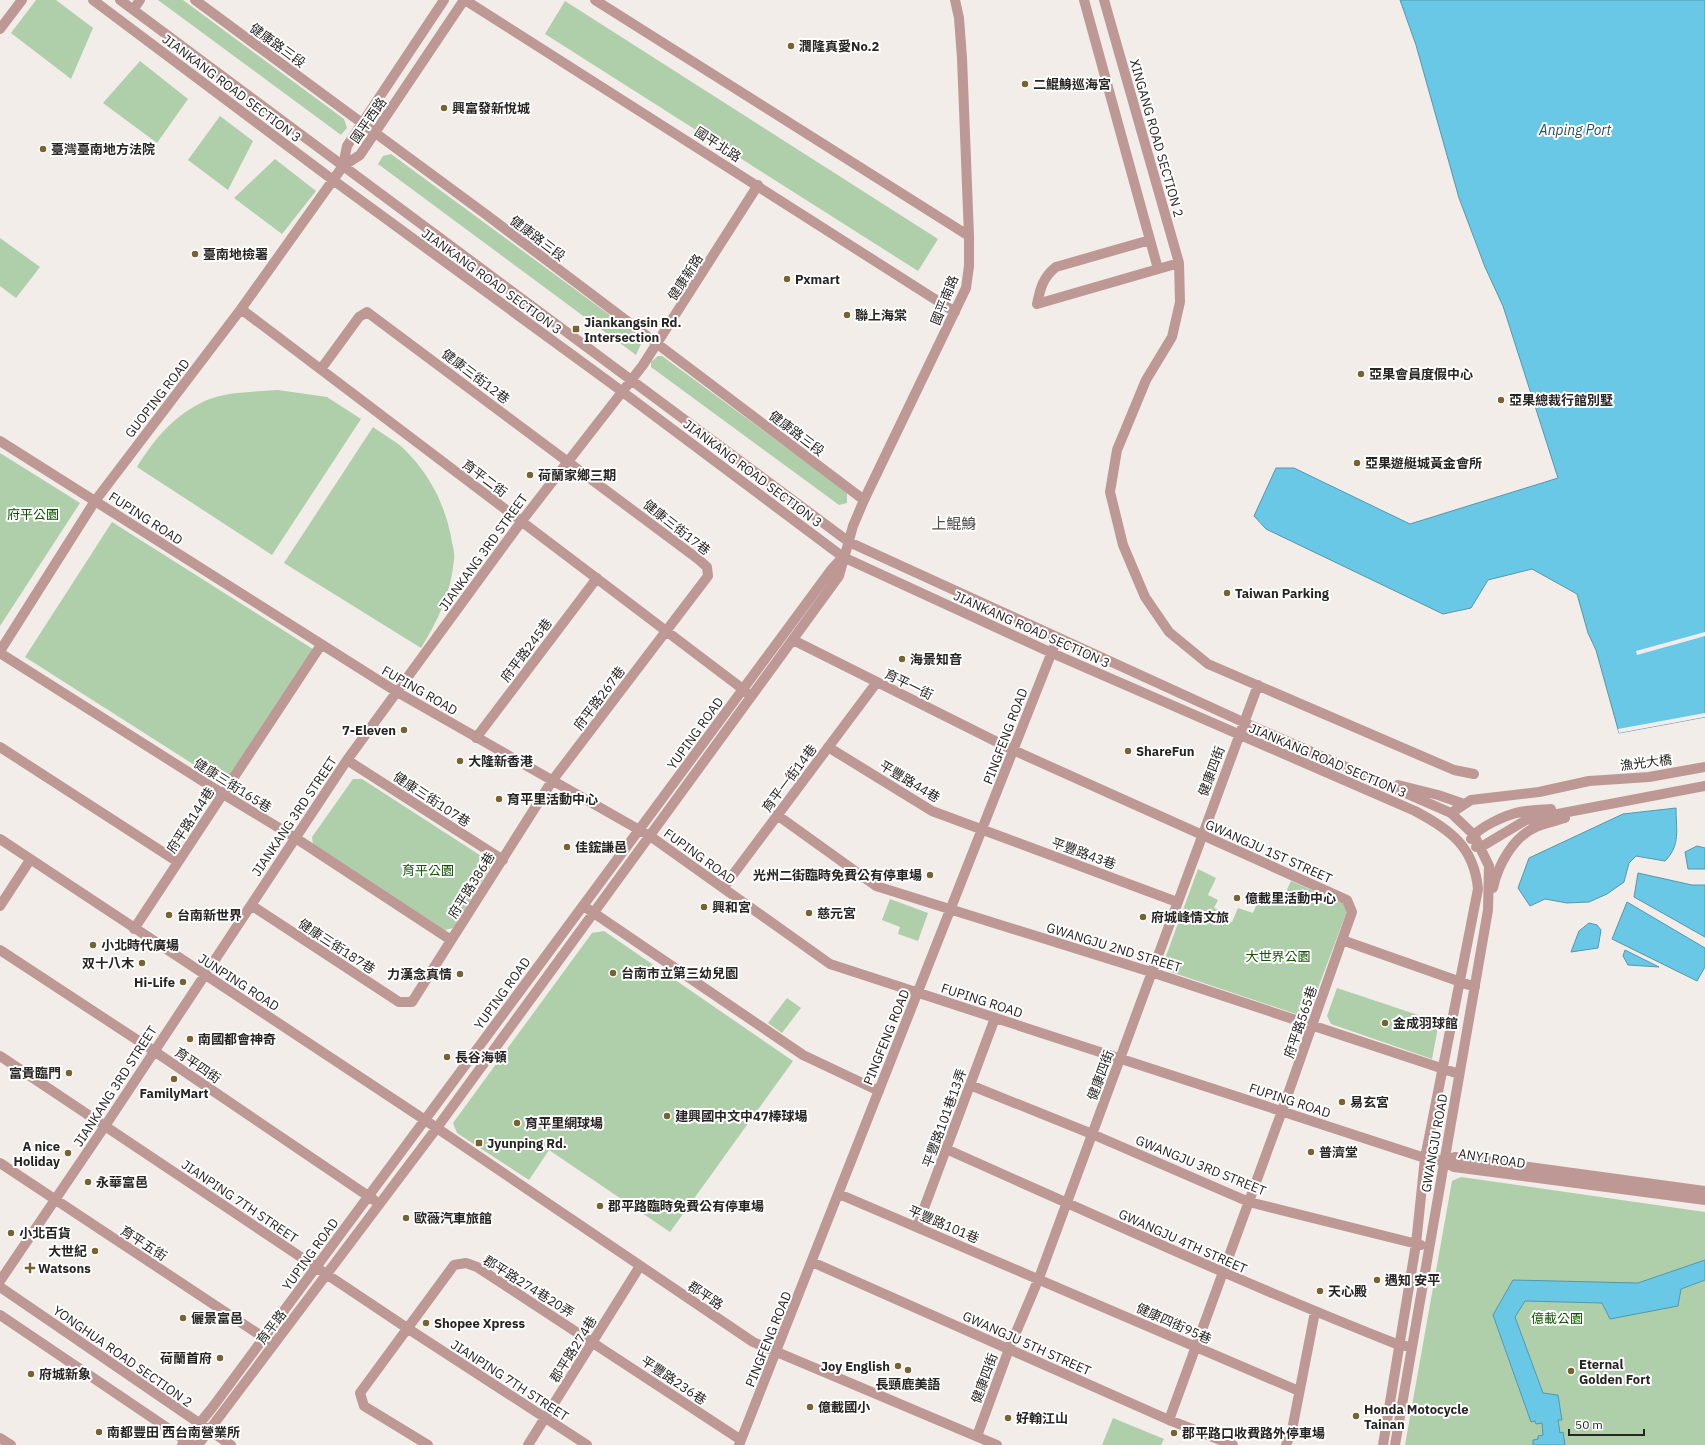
<svg xmlns="http://www.w3.org/2000/svg" width="1705" height="1445" font-family="'IBM Plex Sans','Noto Sans TC',sans-serif">
  <style>
    .green { fill: #afceaa }
    .water { fill: #69c8e6; stroke: #5597ac }
    .pier { fill: #f2ede8 }
    .lines { fill: none; stroke-linecap: round; stroke-linejoin: round }
    .minor { stroke: #bd9894; stroke-width: 10 }
    .poi-dot { fill: #756432; stroke: #fff; stroke-width: 1.5 }
    .labels { text-anchor: middle; stroke-width: 4; stroke-linejoin: round; paint-order: stroke }
    .street-label { font-size: 13px; fill: #272523; stroke: #fff }
    .poi-label { font-size: 13px; font-weight: bold; fill: #272523; stroke: #fff; text-anchor: start }
    .park-label { font-size: 13px; fill: #0f5500; stroke: #fff }
    .water-label { font-size: 14px; font-style: italic; fill: #27515e; stroke: #fff }
    .quarter-label { font-size: 15px; fill: #514e49; stroke: #fff }
  </style>
  <rect width="100%" height="100%" fill="#f2ede8"/>
  <!-- green -->
  <path class="green" d="M36,0H56L93,28L71,79L11,33Z
    M158,0H183L344,119L347,128L341,135Z
    M565,1L938,239L918,271L545,34Z
    M140,61L188,99L157,143L103,103Z
    M220,116L253,141L228,190L188,160Z
    M391,154L637,335L641,344L636,355L378,164L383,156Z
    M275,159L316,191L282,234L234,198Z
    M0,238L40,267L16,298L0,286Z
    M658,356H662L847,492V503L839,505L651,367V362Z
    M278,390L327,397L361,419L272,555L137,467C155,438 175,414 207,400C229,391 255,392 278,390Z
    M373,427C382,434 394,440 403,448C430,474 446,506 452,542C453,547 455,554 454,560C451,592 438,621 421,648L284,563Z
    M0,453L80,503L0,626Z
    M112,522L316,651L229,787L25,657Z
    M353,779H362L489,861L490,868L453,928L445,930L313,844L312,837Z
    M1198,869L1216,878L1208,895L1218,900L1214,908L1219,910L1217,915L1232,922L1238,908L1253,913L1263,890L1282,900L1291,881L1344,904L1347,911L1309,1012L1302,1016L1168,971L1163,964Z
    M890,899L928,913L918,941L898,934L900,927L882,920Z
    M604,931L793,1061L670,1232L549,1150L529,1180L457,1133L453,1123L592,933Z
    M1337,988L1439,1022L1432,1059L1331,1024L1327,1016Z
    M787,998L801,1008L782,1033L768,1023Z
    M1461,1177L1705,1212V1445H1405L1452,1181Z
    M1113,1418L1164,1439L1161,1445H1102Z"/>
  <!-- water -->
  <path class="water" d="M1400,0H1705V717L1619,733L1596,650L1588,633L1577,594L1532,569L1488,580L1471,608L1443,614L1266,529L1254,516L1276,468H1294L1410,524L1558,478L1503,306L1485,267L1459,198L1416,45Z
    M1676,808C1676,829 1681,845 1665,861L1636,856L1629,863L1624,882L1607,894L1589,902L1567,903L1545,899L1530,906L1518,888L1529,858L1623,814Z
    M1697,846L1705,848V869H1688L1685,852Z
    M1638,873L1692,885H1705V937L1634,897Z
    M1627,902L1705,948V967L1697,981L1612,939Z
    M1589,923L1597,925L1601,930L1598,948L1571,952L1579,931Z
    M1625,950L1659,967L1628,965L1623,956Z
    M1705,1260V1280L1681,1289L1678,1306L1610,1319L1602,1303L1525,1301L1515,1317L1543,1393L1558,1395L1562,1420H1558L1560,1433L1563,1432L1565,1445H1533V1440L1538,1439V1436L1543,1435L1542,1423L1536,1424L1535,1421L1531,1422L1493,1315L1513,1280L1638,1283Z"/>
  <!-- pier -->
  <path class="pier" d="M1705,632V636L1637,655L1636,651Z
    M1705,713V717L1619,733L1618,729Z"/>
  <g class="lines">
    <!-- minor -->
    <path class="minor" d="M93,0L333,180L612,384L843,557L1052,653L1415,811C1451,830 1474,847 1478,889L1425,1158L1416,1244L1383,1445
      M120,0L849,542L1243,722L1451,813L1474,835L1489,866L1488,910L1395,1445
      M195,0L484,213L864,500
      M465,0L955,312
      M595,0L969,236
      M1084,0L1158,269
      M1104,0L1179,263L1037,304C1040,289 1043,277 1056,267L1150,240
      M133,10L140,0
      M0,29L22,0
      M343,166L347,146L444,0
      M1179,263L1180,302L1172,337L1146,380L1117,450L1110,492L1123,545L1145,597L1169,632L1208,664L1454,770L1474,774
      M241,309L748,693
      M0,441L397,692L650,836L830,964L1425,1158L1443,1161L1454,1167L1705,1200
      M793,640L1013,750L1347,900L1352,912L1342,940L1475,987
      M0,651L95,501L241,309L343,166L360,155L464,0
      M0,653L223,794L294,837L451,940
      M476,738L597,578
      M0,747L178,862
      M828,747L932,811L1177,902
      M347,760L503,860
      M1398,785L1438,795L1464,804
      M1451,813L1471,800L1539,792L1589,781L1649,777L1705,767
      M777,815L876,886L1151,972L1459,1074
      M0,839L425,1120L753,1342L997,1445
      M1471,839C1478,827 1506,815 1520,812C1529,810 1541,810 1551,809
      M1476,847H1481L1526,820L1705,786
      M723,888L877,682
      M1493,888C1498,865 1513,837 1536,827C1545,823 1555,821 1565,818
      M251,905L399,1002H412L552,781L708,576L707,567L698,559L367,312L359,317L321,369
      M0,906L30,860
      M588,909L803,1055L879,1091
      M134,929L321,645
      M0,950L154,1051L374,1200
      M0,1056L407,1328L587,1445
      M970,1085L1092,1134L1249,1202L1421,1245
      M946,1149C1097,1216 1246,1285 1399,1345L1406,1346
      M1443,1161L1455,1157L1705,1191
      M0,1163L269,1341
      M839,1194L1299,1391
      M917,1227L995,1018
      M812,1262L1169,1420L1233,1445
      M0,1281L105,1126L347,760L521,522L643,365L758,185
      M0,1287L231,1445
      M0,1315L191,1444
      M1169,1420L1282,1111L1342,940
      M977,1436L1009,1349L1039,1278L1258,685
      M0,1438L11,1445
      M182,1445L212,1408L831,570L843,557
      M198,1445L436,1129L839,576L853,526L864,500L966,288L969,266V236L962,58L959,18L955,0
      M428,1445L364,1406L360,1393L454,1265L466,1263L477,1267L741,1440
      M528,1445L640,1266
      M739,1445L1057,639
      M1286,1445L1292,1430L1315,1312"/>
  </g>
  <!-- markers -->
  <g class="poi-dot">
    <circle cx="791" cy="46" r="4"/>
    <circle cx="1025" cy="84" r="4"/>
    <circle cx="444" cy="108" r="4"/>
    <circle cx="43" cy="149" r="4"/>
    <circle cx="195" cy="254" r="4"/>
    <circle cx="787" cy="279" r="4"/>
    <circle cx="847" cy="315" r="4"/>
    <rect x="572" y="325" width="8" height="8" rx="2"/>
    <circle cx="1361" cy="374" r="4"/>
    <circle cx="1501" cy="400" r="4"/>
    <circle cx="1357" cy="463" r="4"/>
    <circle cx="530" cy="475" r="4"/>
    <circle cx="1227" cy="593" r="4"/>
    <circle cx="902" cy="659" r="4"/>
    <circle cx="404" cy="730" r="4"/>
    <circle cx="1128" cy="751" r="4"/>
    <circle cx="460" cy="761" r="4"/>
    <circle cx="499" cy="799" r="4"/>
    <circle cx="567" cy="847" r="4"/>
    <circle cx="930" cy="875" r="4"/>
    <circle cx="1237" cy="898" r="4"/>
    <circle cx="704" cy="907" r="4"/>
    <circle cx="809" cy="913" r="4"/>
    <circle cx="169" cy="915" r="4"/>
    <circle cx="1143" cy="917" r="4"/>
    <circle cx="93" cy="945" r="4"/>
    <circle cx="142" cy="963" r="4"/>
    <circle cx="613" cy="973" r="4"/>
    <circle cx="460" cy="974" r="4"/>
    <circle cx="183" cy="982" r="4"/>
    <circle cx="1385" cy="1023" r="4"/>
    <circle cx="190" cy="1039" r="4"/>
    <circle cx="447" cy="1057" r="4"/>
    <circle cx="69" cy="1073" r="4"/>
    <circle cx="174" cy="1079" r="4"/>
    <circle cx="1342" cy="1102" r="4"/>
    <circle cx="667" cy="1116" r="4"/>
    <circle cx="517" cy="1123" r="4"/>
    <rect x="475" y="1139" width="8" height="8" rx="2"/>
    <circle cx="1311" cy="1152" r="4"/>
    <circle cx="68" cy="1153" r="4"/>
    <circle cx="88" cy="1182" r="4"/>
    <circle cx="600" cy="1206" r="4"/>
    <circle cx="406" cy="1218" r="4"/>
    <circle cx="11" cy="1233" r="4"/>
    <circle cx="95" cy="1251" r="4"/>
    <path d="M28 1262h4v4h4v4h-4v4h-4v-4h-4v-4h4z"/>
    <circle cx="1377" cy="1280" r="4"/>
    <circle cx="1320" cy="1291" r="4"/>
    <circle cx="183" cy="1318" r="4"/>
    <circle cx="426" cy="1323" r="4"/>
    <circle cx="220" cy="1358" r="4"/>
    <circle cx="898" cy="1366" r="4"/>
    <circle cx="908" cy="1370" r="4"/>
    <circle cx="1571" cy="1371" r="4"/>
    <circle cx="31" cy="1374" r="4"/>
    <circle cx="810" cy="1407" r="4"/>
    <circle cx="1356" cy="1416" r="4"/>
    <circle cx="1008" cy="1418" r="4"/>
    <circle cx="99" cy="1432" r="4"/>
    <circle cx="1174" cy="1433" r="4"/>
  </g>
  <g class="labels">
    <!-- street labels -->
    <g class="street-label">
      <text transform="translate(278 45) rotate(36)" y="5">健康路三段</text>
      <text transform="translate(232 88) rotate(37)" y="5">JIANKANG ROAD SECTION 3</text>
      <text transform="translate(368 120) rotate(-55)" y="5">國平西路</text>
      <text transform="translate(1157 138) rotate(74)" y="5">XINGANG ROAD SECTION 2</text>
      <text transform="translate(718 144) rotate(33)" y="5">國平北路</text>
      <text transform="translate(538 238) rotate(37)" y="5">健康路三段</text>
      <text transform="translate(685 277) rotate(-57)" y="5">健康新路</text>
      <text transform="translate(492 281) rotate(36)" y="5">JIANKANG ROAD SECTION 3</text>
      <text transform="translate(944 300) rotate(-68)" y="5">國平南路</text>
      <text transform="translate(476 376) rotate(37)" y="5">健康三街12巷</text>
      <text transform="translate(157 398) rotate(-52)" y="5">GUOPING ROAD</text>
      <text transform="translate(797 433) rotate(37)" y="5">健康路三段</text>
      <text transform="translate(753 473) rotate(37)" y="5">JIANKANG ROAD SECTION 3</text>
      <text transform="translate(485 478) rotate(37)" y="5">育平二街</text>
      <text transform="translate(146 518) rotate(33)" y="5">FUPING ROAD</text>
      <text transform="translate(677 527) rotate(38)" y="5">健康三街17巷</text>
      <text transform="translate(483 552) rotate(-54)" y="5">JIANKANG 3RD STREET</text>
      <text transform="translate(1032 629) rotate(24)" y="5">JIANKANG ROAD SECTION 3</text>
      <text transform="translate(526 650) rotate(-53)" y="5">府平路245巷</text>
      <text transform="translate(909 684) rotate(26)" y="5">育平一街</text>
      <text transform="translate(420 690) rotate(30)" y="5">FUPING ROAD</text>
      <text transform="translate(599 698) rotate(-53)" y="5">府平路267巷</text>
      <text transform="translate(695 733) rotate(-54)" y="5">YUPING ROAD</text>
      <text transform="translate(1005 736) rotate(-69)" y="5">PINGFENG ROAD</text>
      <text transform="translate(1328 760) rotate(23)" y="5">JIANKANG ROAD SECTION 3</text>
      <text transform="translate(1646 762) rotate(-7)" y="5">漁光大橋</text>
      <text transform="translate(1211 771) rotate(-70)" y="5">健康四街</text>
      <text transform="translate(789 778) rotate(-53)" y="5">育平一街14巷</text>
      <text transform="translate(910 781) rotate(31)" y="5">平豐路44巷</text>
      <text transform="translate(233 785) rotate(32)" y="5">健康三街165巷</text>
      <text transform="translate(432 799) rotate(33)" y="5">健康三街107巷</text>
      <text transform="translate(294 816) rotate(-56)" y="5">JIANKANG 3RD STREET</text>
      <text transform="translate(190 820) rotate(-57)" y="5">府平路144巷</text>
      <text transform="translate(1269 851) rotate(24)" y="5">GWANGJU 1ST STREET</text>
      <text transform="translate(1084 853) rotate(20)" y="5">平豐路43巷</text>
      <text transform="translate(700 856) rotate(36)" y="5">FUPING ROAD</text>
      <text transform="translate(471 885) rotate(-58)" y="5">府平路386巷</text>
      <text transform="translate(337 946) rotate(33)" y="5">健康三街187巷</text>
      <text transform="translate(1114 947) rotate(17)" y="5">GWANGJU 2ND STREET</text>
      <text transform="translate(239 982) rotate(33)" y="5">JUNPING ROAD</text>
      <text transform="translate(502 993) rotate(-54)" y="5">YUPING ROAD</text>
      <text transform="translate(982 1000) rotate(18)" y="5">FUPING ROAD</text>
      <text transform="translate(1300 1022) rotate(-71)" y="5">府平路565巷</text>
      <text transform="translate(886 1037) rotate(-68)" y="5">PINGFENG ROAD</text>
      <text transform="translate(198 1065) rotate(34)" y="5">育平四街</text>
      <text transform="translate(1100 1075) rotate(-70)" y="5">健康四街</text>
      <text transform="translate(115 1086) rotate(-57)" y="5">JIANKANG 3RD STREET</text>
      <text transform="translate(1290 1100) rotate(18)" y="5">FUPING ROAD</text>
      <text transform="translate(944 1118) rotate(-70)" y="5">平豐路101巷13弄</text>
      <text transform="translate(1434 1143) rotate(-80)" y="5">GWANGJU ROAD</text>
      <text transform="translate(1492 1158) rotate(9)" y="5">ANYI ROAD</text>
      <text transform="translate(1201 1165) rotate(22)" y="5">GWANGJU 3RD STREET</text>
      <text transform="translate(240 1201) rotate(34)" y="5">JIANPING 7TH STREET</text>
      <text transform="translate(944 1224) rotate(23)" y="5">平豐路101巷</text>
      <text transform="translate(1183 1241) rotate(24)" y="5">GWANGJU 4TH STREET</text>
      <text transform="translate(144 1243) rotate(33)" y="5">育平五街</text>
      <text transform="translate(310 1254) rotate(-54)" y="5">YUPING ROAD</text>
      <text transform="translate(529 1286) rotate(32)" y="5">郡平路274巷20弄</text>
      <text transform="translate(706 1295) rotate(34)" y="5">郡平路</text>
      <text transform="translate(1174 1323) rotate(24)" y="5">健康四街95巷</text>
      <text transform="translate(271 1327) rotate(-53)" y="5">育平路</text>
      <text transform="translate(768 1339) rotate(-68)" y="5">PINGFENG ROAD</text>
      <text transform="translate(1027 1343) rotate(24)" y="5">GWANGJU 5TH STREET</text>
      <text transform="translate(573 1349) rotate(-58)" y="5">郡平路274巷</text>
      <text transform="translate(123 1356) rotate(35)" y="5">YONGHUA ROAD SECTION 2</text>
      <text transform="translate(984 1378) rotate(-70)" y="5">健康四街</text>
      <text transform="translate(510 1380) rotate(33)" y="5">JIANPING 7TH STREET</text>
      <text transform="translate(674 1380) rotate(34)" y="5">平豐路236巷</text>
    </g>
    <!-- poi labels -->
    <g class="poi-label">
      <text x="799" y="51">潤隆真愛No.2</text>
      <text x="1033" y="89">二鯤鯓巡海宮</text>
      <text x="452" y="113">興富發新悅城</text>
      <text x="51" y="154">臺灣臺南地方法院</text>
      <text x="203" y="259">臺南地檢署</text>
      <text x="795" y="284">Pxmart</text>
      <text x="855" y="320">聯上海棠</text>
      <text x="584" y="327">Jiankangsin Rd.<tspan x="584" dy="15">Intersection</tspan></text>
      <text x="1369" y="379">亞果會員度假中心</text>
      <text x="1509" y="405">亞果總裁行館別墅</text>
      <text x="1365" y="468">亞果遊艇城黃金會所</text>
      <text x="538" y="480">荷蘭家鄉三期</text>
      <text x="1235" y="598">Taiwan Parking</text>
      <text x="910" y="664">海景知音</text>
      <text x="396" y="735" text-anchor="end">7-Eleven</text>
      <text x="1136" y="756">ShareFun</text>
      <text x="468" y="766">大隆新香港</text>
      <text x="507" y="804">育平里活動中心</text>
      <text x="575" y="852">佳鋐謙邑</text>
      <text x="922" y="880" text-anchor="end">光州二街臨時免費公有停車場</text>
      <text x="1245" y="903">億載里活動中心</text>
      <text x="712" y="912">興和宮</text>
      <text x="817" y="918">慈元宮</text>
      <text x="177" y="920">台南新世界</text>
      <text x="1151" y="922">府城峰情文旅</text>
      <text x="101" y="950">小北時代廣場</text>
      <text x="134" y="968" text-anchor="end">双十八木</text>
      <text x="621" y="978">台南市立第三幼兒園</text>
      <text x="452" y="979" text-anchor="end">力漢念真情</text>
      <text x="175" y="987" text-anchor="end">Hi-Life</text>
      <text x="1393" y="1028">金成羽球館</text>
      <text x="198" y="1044">南國都會神奇</text>
      <text x="455" y="1062">長谷海頓</text>
      <text x="61" y="1078" text-anchor="end">富貴臨門</text>
      <text x="174" y="1098" text-anchor="middle">FamilyMart</text>
      <text x="1350" y="1107">易玄宮</text>
      <text x="675" y="1121">建興國中文中47棒球場</text>
      <text x="525" y="1128">育平里網球場</text>
      <text x="487" y="1148">Jyunping Rd.</text>
      <text x="60" y="1151" text-anchor="end">A nice<tspan x="60" dy="15">Holiday</tspan></text>
      <text x="1319" y="1157">普濟堂</text>
      <text x="96" y="1187">永華富邑</text>
      <text x="608" y="1211">郡平路臨時免費公有停車場</text>
      <text x="414" y="1223">歐薇汽車旅館</text>
      <text x="19" y="1238">小北百貨</text>
      <text x="87" y="1256" text-anchor="end">大世紀</text>
      <text x="38" y="1273">Watsons</text>
      <text x="1385" y="1285">遇知 安平</text>
      <text x="1328" y="1296">天心殿</text>
      <text x="191" y="1323">儷景富邑</text>
      <text x="434" y="1328">Shopee Xpress</text>
      <text x="212" y="1363" text-anchor="end">荷蘭首府</text>
      <text x="1579" y="1369">Eternal<tspan x="1579" dy="15">Golden Fort</tspan></text>
      <text x="890" y="1371" text-anchor="end">Joy English</text>
      <text x="39" y="1379">府城新象</text>
      <text x="908" y="1389" text-anchor="middle">長頸鹿美語</text>
      <text x="818" y="1412">億載國小</text>
      <text x="1364" y="1414">Honda Motocycle<tspan x="1364" dy="15">Tainan</tspan></text>
      <text x="1016" y="1423">好翰江山</text>
      <text x="107" y="1437">南都豐田 西台南營業所</text>
      <text x="1182" y="1438">郡平路口收費路外停車場</text>
    </g>
    <!-- park labels -->
    <g class="park-label">
      <text x="33" y="519">府平公園</text>
      <text x="428" y="875">育平公園</text>
      <text x="1278" y="961">大世界公園</text>
      <text x="1557" y="1323">億載公園</text>
    </g>
    <!-- water labels -->
    <g class="water-label">
      <text x="1575" y="135">Anping Port</text>
    </g>
    <!-- quarter labels -->
    <g class="quarter-label">
      <text x="954" y="529">上鯤鯓</text>
    </g>
  </g>
  <!-- scale -->
  <path d="M1569 1429v6h75v-6" fill="none" stroke="#272523" stroke-width="2"/>
  <text x="1575" y="1429" font-size="12" fill="#272523" stroke="#ffffff" stroke-width="3" paint-order="stroke">50 m</text>
</svg>
